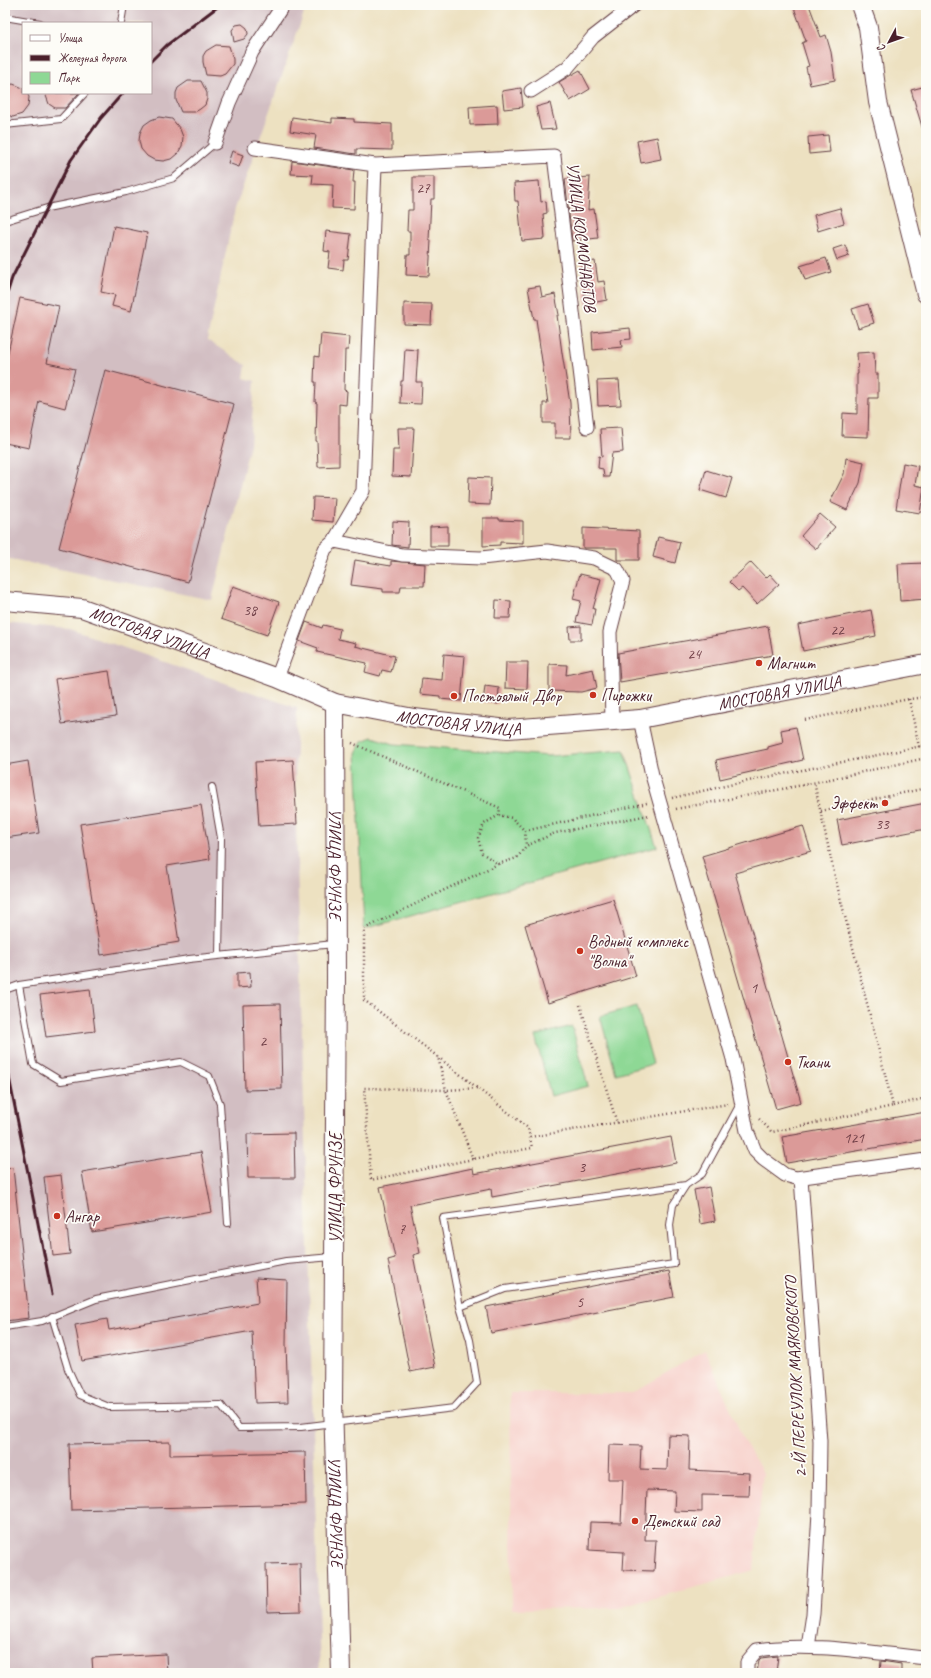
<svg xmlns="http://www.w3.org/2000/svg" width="931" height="1678" font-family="Caveat,sans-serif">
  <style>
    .built { fill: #f7d0ca }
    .industrial { fill: #d2bec2; fill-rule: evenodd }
    .green { fill: #8ed895; stroke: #6c7c60 }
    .building { fill: #db9a98 }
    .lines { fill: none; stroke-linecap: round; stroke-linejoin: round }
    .lane-casing { stroke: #623c42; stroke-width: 8 }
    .street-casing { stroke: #623c42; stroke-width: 15 }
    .secondary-casing { stroke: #623c42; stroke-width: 20 }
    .path { stroke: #623c42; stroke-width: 2.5; stroke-dasharray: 1 3; stroke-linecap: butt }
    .lane { stroke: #fff; stroke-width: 6 }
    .street { stroke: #fff; stroke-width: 13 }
    .secondary { stroke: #fff; stroke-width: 18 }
    .rail { stroke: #4a1f2b; stroke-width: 3 }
    .poi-dot { fill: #c8321e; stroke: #fdfcf7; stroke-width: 1.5 }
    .labels { text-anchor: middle; stroke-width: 3.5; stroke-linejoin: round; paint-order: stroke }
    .number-label { font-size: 15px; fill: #6e3e46 }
    .street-label { font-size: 17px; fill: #4a1f2b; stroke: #fdfcf7 }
    .poi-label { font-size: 17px; fill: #4a1f2b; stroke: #fdfcf7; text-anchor: start }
  </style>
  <rect width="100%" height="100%" fill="#fdfcf7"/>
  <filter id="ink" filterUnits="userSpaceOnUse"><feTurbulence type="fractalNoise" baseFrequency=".025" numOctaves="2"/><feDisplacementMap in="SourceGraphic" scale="8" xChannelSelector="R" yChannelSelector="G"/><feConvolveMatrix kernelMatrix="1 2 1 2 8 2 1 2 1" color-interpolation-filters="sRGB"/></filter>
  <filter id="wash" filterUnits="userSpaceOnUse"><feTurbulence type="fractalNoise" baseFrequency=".012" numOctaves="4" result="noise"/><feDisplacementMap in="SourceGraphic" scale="16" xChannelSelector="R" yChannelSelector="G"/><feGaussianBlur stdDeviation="0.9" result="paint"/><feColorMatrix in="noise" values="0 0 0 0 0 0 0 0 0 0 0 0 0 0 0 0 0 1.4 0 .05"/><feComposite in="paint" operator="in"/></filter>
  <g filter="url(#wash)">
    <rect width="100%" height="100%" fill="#ede1c1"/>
    <!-- built -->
    <path class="built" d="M705,1350L744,1441L763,1473L754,1570L619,1608L512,1609L510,1393H632Z"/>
    <!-- industrial -->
    <path class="industrial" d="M5,5H289L304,13L235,209L207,340L246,365L244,378L255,381L250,444L212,600L5,558ZM23,23H151V93H23Z
      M5,623L70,629L297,708L295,787L320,1673H5Z"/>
    <!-- green -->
    <path class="green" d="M372,737L394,744L549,756L624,750L657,847L364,929L356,753L362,741Z
      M637,1006L653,1064L616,1074L600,1016Z
      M572,1026L588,1086L551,1096L535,1036Z"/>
    <g id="blocks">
      <!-- building -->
      <path class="building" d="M793,5H809L821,37L826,35L831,52L835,80L810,85L806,67L809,66L802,43L806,41Z
        M242,24L247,28L248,34L244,39L234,42L232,30L236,25Z
        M216,45L229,46L233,59V64L225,74L220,76L206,75L203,62V56L206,51Z
        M580,70L590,89L570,101L559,82Z
        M188,81H201L207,93V99L205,105L200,109L195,112H181L176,100V93L178,88Z
        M13,84L23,88V93H27L29,97L28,106L22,114L13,117L5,114V86Z
        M926,86V129L923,130L911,90Z
        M521,88L523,107L504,109L502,91Z
        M45,93H79L65,108H55L49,104Z
        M550,103L556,129L541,130L536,107Z
        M497,105L498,124L470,125L469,107Z
        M159,117L172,119L180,129L183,137L182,146L178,153L171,159L163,161L154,160L147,156L141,149L139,141L140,133L144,125L151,120Z
        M292,117L332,123V118L354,119V122L392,124V150L356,149V154L314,148L316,135L290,131Z
        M828,135L830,152L809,154L808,137Z
        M657,137L661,159L641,163L637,141Z
        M232,151L243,155L239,167L228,163Z
        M292,161L354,170L353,182H355L354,209L332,208L333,185L312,184L313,175L291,174Z
        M413,177H434V199H431L429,240H431L429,276L406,275L407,255H410V231H407L408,210H413Z
        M590,177L588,210L594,209L598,238L572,241L565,179Z
        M539,181L541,202L546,201L547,213L543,214L545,239L522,241L518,201H515L514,183Z
        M840,208L844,223L818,231L814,215Z
        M114,226L147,233L131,311L112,306L115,295L101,292Z
        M326,231L351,234L348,260H344L343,270L328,268L330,252L324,251Z
        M845,245L849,256L837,260L833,249Z
        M826,258L831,272L805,280L800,266Z
        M595,261L598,282L604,281L607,300L586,304L581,263Z
        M540,286L542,297L555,294L559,315H557L562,353L570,403L571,438H555V423H543V403H548L536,319H534L528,288Z
        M20,298L59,306L47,363L75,369L65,408L39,401L29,448L5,443V366Z
        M404,303L432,304L431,325L404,324Z
        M868,304L874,323L858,328L852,309Z
        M630,328L631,339L621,340L622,347L593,350L592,332Z
        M321,334L349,337L348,350H345L344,390L347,391L346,405L339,404V466L318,467L317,441H316L317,403L315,402L316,382H314L315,356L319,357Z
        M405,349L418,350L416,382H422L421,404L400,403L401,381H403Z
        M874,352L875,374H878V398H869L868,437L842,436L843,413L857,414V374H858L857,353Z
        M105,370L234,404L188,582L59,548Z
        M619,380L621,405L598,406L597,381Z
        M398,428H414L411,477L392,476L393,450H399Z
        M621,428L623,452L612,453L609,477H604L603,469L598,468L599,456L602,457L600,429Z
        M846,458L864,462L860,483L847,510L830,502L844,474Z
        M903,463L918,466L915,485L924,487L920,513L896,509Z
        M706,470L732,478L726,498L700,490Z
        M469,477L491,478L490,505L468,504Z
        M313,497L335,498L333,522L312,520Z
        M820,514L835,527L816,549L801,536Z
        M483,518H499V520L523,521V543L500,542V545L483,546Z
        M393,521L409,522L408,547L392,545Z
        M448,526V546H430V527Z
        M583,528L639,531V560H617V548H583Z
        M658,537L680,542L675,563L653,557Z
        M355,560L391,566V561L425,564L424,586H401L400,592H383V589L351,585Z
        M751,562L766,578L770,574L779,584L757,604L742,588L738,591L729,582Z
        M926,563V599L900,601L898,564Z
        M580,574L601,579L593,609H595L592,625L576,622L581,601L573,599Z
        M233,586L279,602L267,635L221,619Z
        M496,600L511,601L510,618H495Z
        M871,610L876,636L803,651L798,625Z
        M306,622L322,628L323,625L340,629L338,639L356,643L355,646L395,656L391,672L382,670L380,676L365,672L367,663L317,652L318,648L299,641Z
        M581,626V640H570L569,627Z
        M768,626L773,655L620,682L618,653Z
        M444,654L465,656L461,701L440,699V696L420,694L422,678L442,680Z
        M506,662H528L527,689L505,688Z
        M549,664L567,665L566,675L593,669L597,688L581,692L549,691Z
        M109,671L116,716L62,724L55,679Z
        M485,686L499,688L498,704L483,702Z
        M796,727L803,760L720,779L716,760L768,749V747L783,743L781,730Z
        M293,760L297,824L259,826L255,762Z
        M28,761L39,833L5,838V765Z
        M926,803V829L842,845L837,820Z
        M201,805L210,859L167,866L179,942L101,955L80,824Z
        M803,826L811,851L735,873L801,1102L776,1109L702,856Z
        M613,899L636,976L548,1003L525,925Z
        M250,972L251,987L237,988V973Z
        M90,989L95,1031L46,1037L40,995Z
        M280,1004L282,1089L245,1090L243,1005Z
        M926,1112V1139L787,1163L782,1137Z
        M294,1133L295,1178H248L247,1134Z
        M671,1137L676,1163L492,1197L491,1189L410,1205L420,1253L413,1255L435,1367L410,1372L388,1260L395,1258L380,1187L473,1168L474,1174Z
        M201,1152L212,1212L92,1232L82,1172Z
        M13,1168L29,1318L5,1321V1169Z
        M61,1175L70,1254L53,1256L44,1177Z
        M709,1187L715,1221L700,1224L694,1190Z
        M669,1271L674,1297L491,1333L486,1307Z
        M256,1278L287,1280L286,1344L288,1402L255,1403L252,1331L82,1361L75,1325L107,1319L109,1330L258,1303Z
        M668,1435L690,1436L689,1470L750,1473L749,1496L702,1495V1512L674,1511L675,1491L647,1490L645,1540H656L654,1571L623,1570L624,1552L589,1550L590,1522L621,1523L623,1479H608L609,1445L641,1446L640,1469L667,1470Z
        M170,1442V1455L305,1452L306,1504L71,1510L69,1444Z
        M300,1563L301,1611L267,1612L266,1564Z
        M166,1654L167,1673H93L92,1658Z
        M778,1656L776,1673H757L759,1660L761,1658Z
        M881,1661L901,1664V1673H880Z"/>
    </g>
  </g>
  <g filter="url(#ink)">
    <use href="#blocks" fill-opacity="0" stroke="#623c42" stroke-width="1"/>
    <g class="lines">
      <defs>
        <path id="lane" d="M5,17L40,23
          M121,23L124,5
          M5,125L61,119L85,93
          M5,221L47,208L126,192L174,178L215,143
          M914,243L926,239
          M212,787L221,838L219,956
          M19,985L33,1064L61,1081L181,1062L209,1076L220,1104L228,1223
          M5,990L19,985L189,959L334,944
          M460,1307L443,1218L686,1185
          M52,1316L68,1369L80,1395L109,1407L221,1405L239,1428L301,1427L454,1408L477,1383L470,1340L460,1307L505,1289L674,1264L670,1225L673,1205L686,1185L702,1174L740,1104
          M5,1327L42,1321L96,1299L286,1261L332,1257"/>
        <path id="street" d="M531,91L567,68L593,37L634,5
          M215,143L229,103L252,52L283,5
          M255,148L375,165L554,156L587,427
          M334,541L402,555L481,558L547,551L594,558L617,569L623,581L610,632L612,722
          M277,678L325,549L334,541L363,491L375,165
          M640,719L652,775L733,1059L747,1131L755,1151L763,1159L785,1175L796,1178L926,1160
          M801,1178L820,1441L819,1512L813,1614L808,1647
          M747,1673V1662L757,1650C813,1642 871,1653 926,1658"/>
        <g id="secondary">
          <path d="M860,5L868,27L878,102L926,294"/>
          <path id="s1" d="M5,601L82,608L277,678L335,703L414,718L508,729L640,719L926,664"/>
          <path id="s2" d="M335,703L336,978L333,1403L341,1673"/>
        </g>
      </defs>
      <!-- lane casing -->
      <use href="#lane" class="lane-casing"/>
      <!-- street casing -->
      <use href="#street" class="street-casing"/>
      <!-- secondary casing -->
      <use href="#secondary" class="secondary-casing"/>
      <!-- path -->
      <path class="path" d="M805,720L909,699
        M352,743L500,808L499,815L512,818L525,831L526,846
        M919,747L909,699L926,697
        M672,798C756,778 841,763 926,745
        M676,809L803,785L926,758
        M821,811L926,788
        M499,815L484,824L478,838L482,853L498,864L517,858L526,846L555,833L649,815
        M525,831L647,803
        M580,1005L617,1123
        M438,1057L528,1128L532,1148L473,1159L371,1180L364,1088L446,1090L438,1057L364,1000V929L498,864
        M893,1106L926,1098
        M759,1119L772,1132L893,1106L835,877L814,782
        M530,1137L728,1104
        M473,1159L446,1090L478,1088"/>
      <!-- lane -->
      <use href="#lane" class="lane"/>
      <!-- street -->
      <use href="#street" class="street"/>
      <!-- secondary -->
      <use href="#secondary" class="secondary"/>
      <!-- rail -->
      <path class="rail" d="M151,61L167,45L220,5
        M5,300L12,278L71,160L101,118L123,93
        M5,1057L52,1294"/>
    </g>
  </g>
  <!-- markers -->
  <g class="poi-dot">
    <circle cx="759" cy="663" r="4"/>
    <circle cx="593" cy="695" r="4"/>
    <circle cx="454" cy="696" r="4"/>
    <circle cx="885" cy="803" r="4"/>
    <circle cx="580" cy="951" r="4"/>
    <circle cx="788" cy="1062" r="4"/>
    <circle cx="57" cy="1216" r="4"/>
    <circle cx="635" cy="1521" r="4"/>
  </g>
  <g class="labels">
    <!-- number labels -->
    <g class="number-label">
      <text x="423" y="193">27</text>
      <text x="250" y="615">38</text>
      <text x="837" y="635">22</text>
      <text x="694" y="659">24</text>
      <text x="882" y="829">33</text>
      <text x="754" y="993">1</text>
      <text x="263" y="1046">2</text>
      <text x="854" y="1143">121</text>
      <text x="582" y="1172">3</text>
      <text x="402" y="1234">7</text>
      <text x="580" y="1307">5</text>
    </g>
    <!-- street labels -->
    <g class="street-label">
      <text transform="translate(582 237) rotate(83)" y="6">УЛИЦА КОСМОНАВТОВ</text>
      <text dy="6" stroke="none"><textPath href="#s1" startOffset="149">МОСТОВАЯ УЛИЦА</textPath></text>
      <text dy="6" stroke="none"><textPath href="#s1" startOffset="797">МОСТОВАЯ УЛИЦА</textPath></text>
      <text dy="6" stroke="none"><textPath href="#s1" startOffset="473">МОСТОВАЯ УЛИЦА</textPath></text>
      <text dy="6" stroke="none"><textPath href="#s2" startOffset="161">УЛИЦА ФРУНЗЕ</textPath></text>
      <text transform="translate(335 1188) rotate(-90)" y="6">УЛИЦА ФРУНЗЕ</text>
      <text transform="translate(795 1377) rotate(-93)" y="6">2-Й ПЕРЕУЛОК МАЯКОВСКОГО</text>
      <text dy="6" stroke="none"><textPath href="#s2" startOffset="809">УЛИЦА ФРУНЗЕ</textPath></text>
    </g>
    <!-- poi labels -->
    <g class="poi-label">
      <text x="767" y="669">Магнит</text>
      <text x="601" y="701">Пирожки</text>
      <text x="462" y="702">Постоялый Двор</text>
      <text x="877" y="809" text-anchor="end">Эффект</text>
      <text x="588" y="947">Водный комплекс<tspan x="588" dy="20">"Волна"</tspan></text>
      <text x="796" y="1068">Ткани</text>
      <text x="65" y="1222">Ангар</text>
      <text x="643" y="1527">Детский сад</text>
    </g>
  </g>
  <!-- margin -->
  <rect width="931" height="1678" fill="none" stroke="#fdfcf7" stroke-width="20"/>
  <!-- legend -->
  <rect x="22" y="22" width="130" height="72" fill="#fdfcf7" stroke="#b5a4a5"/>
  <rect x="30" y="35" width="20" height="6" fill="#ffffff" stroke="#b5a4a5"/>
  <text x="58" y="42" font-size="12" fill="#4a1f2b">Улица</text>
  <rect x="30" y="55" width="20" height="6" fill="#4a1f2b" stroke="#b5a4a5"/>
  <text x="58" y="62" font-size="12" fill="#4a1f2b">Железная дорога</text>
  <rect x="30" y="72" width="20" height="12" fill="#8ed895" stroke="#b5a4a5"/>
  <text x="58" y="82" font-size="12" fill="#4a1f2b">Парк</text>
  <!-- north arrow -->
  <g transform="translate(889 42) rotate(229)" stroke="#fdfcf7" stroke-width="3" paint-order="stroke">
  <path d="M0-3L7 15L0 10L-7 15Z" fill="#4a1f2b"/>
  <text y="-6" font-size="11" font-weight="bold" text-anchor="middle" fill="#4a1f2b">С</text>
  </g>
</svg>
